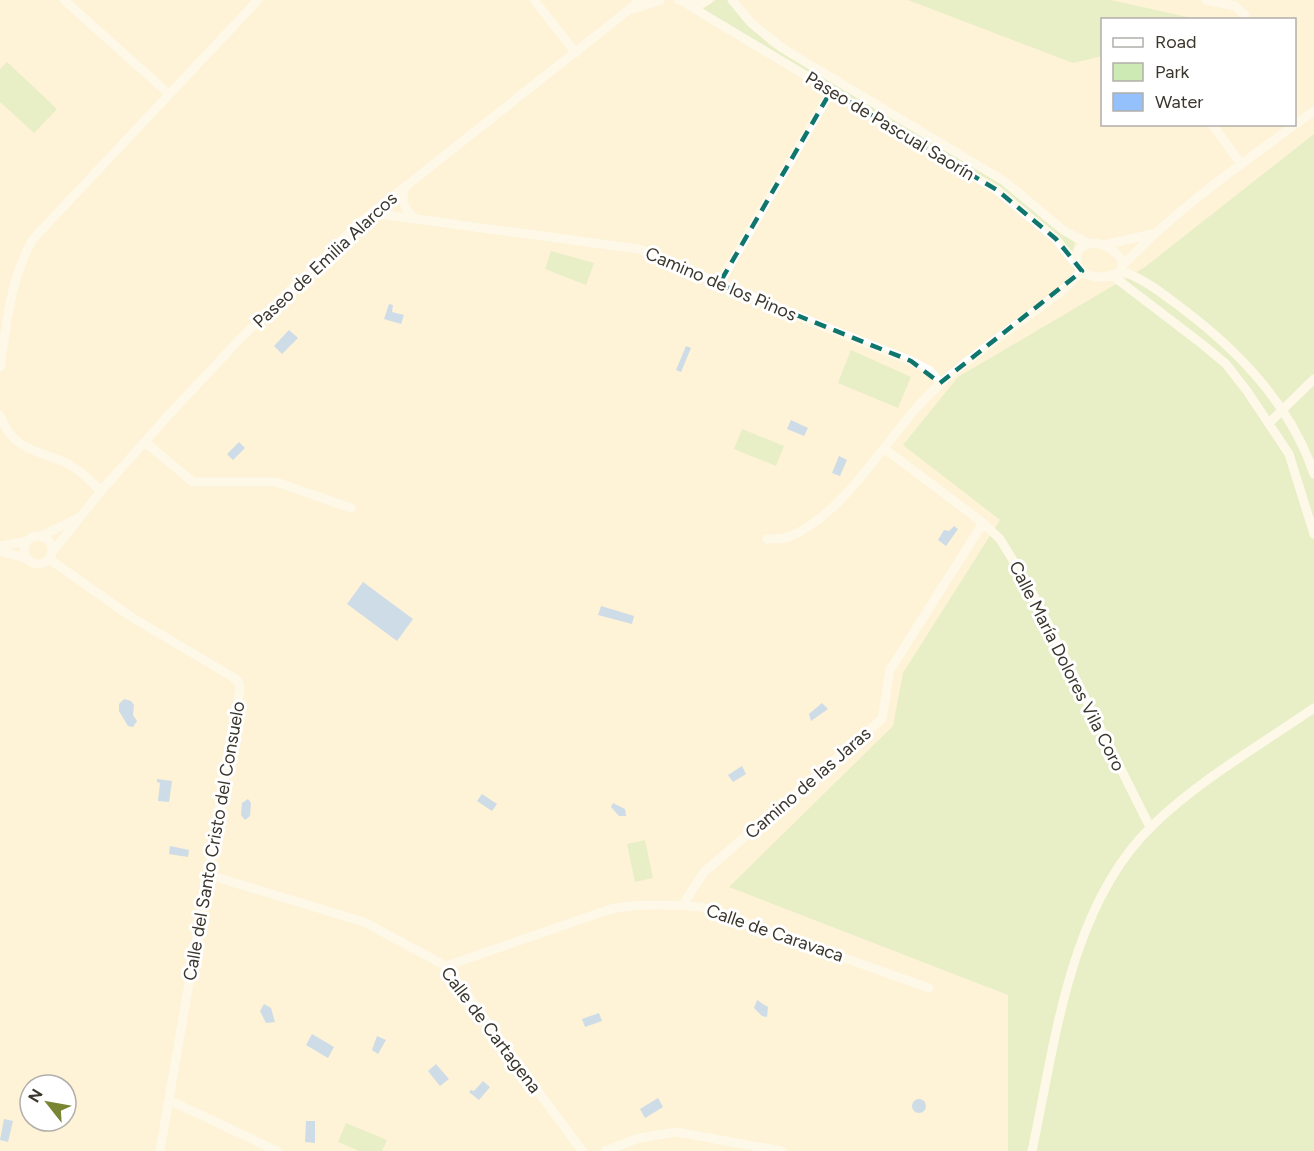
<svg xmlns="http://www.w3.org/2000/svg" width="1314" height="1151" font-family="Figtree,sans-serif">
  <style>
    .green { fill: #ceeab4 }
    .water { fill: #94c1fb }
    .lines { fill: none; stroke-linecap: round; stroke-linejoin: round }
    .street { stroke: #fff; stroke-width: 9 }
    .marked { fill: none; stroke: #0f766e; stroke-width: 4.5; stroke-dasharray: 12 8; stroke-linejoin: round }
    .labels { text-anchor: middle; stroke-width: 6; stroke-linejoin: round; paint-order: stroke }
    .street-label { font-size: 18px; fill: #3c372d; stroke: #fff }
  </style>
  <rect width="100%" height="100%" fill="#fef2d7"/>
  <!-- green -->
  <path class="green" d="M716,0H728L747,23L771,46L1001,183L1075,243L1073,250H1069L1000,188L703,9Z
    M908,0H1111L1196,19L1102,20V56L1073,63Z
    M7,62L57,109L34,133L0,102V69Z
    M1314,134V1151H1008V995L729,887L893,726L903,673L1000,520L903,445L958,377L1145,267Z
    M551,251L594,263L586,285L545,269Z
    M851,350L911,377L898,408L838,383Z
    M742,429L784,446L776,466L734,449Z
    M645,840L653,878L635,882L627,844Z
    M346,1123L387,1140L382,1151H359L338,1142Z"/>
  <!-- water -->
  <path class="water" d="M389,304L393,305L392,312L404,315L401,324L384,319Z
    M289,330L298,338L282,354L274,346Z
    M686,346L691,348L681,372L676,370Z
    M791,420L808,428L804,436L787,429Z
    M239,442L245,448L233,460L227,454Z
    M839,456L847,460L840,476L832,473Z
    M954,526L958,529L946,546L938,540L944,530L949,531Z
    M363,582L413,619L397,641L347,604Z
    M601,606L634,616L632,624L598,615Z
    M124,699L131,701L134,705L133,715L137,721L133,727L128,726L119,711V704Z
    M822,703L828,709L811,721L809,714Z
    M742,766L746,774L733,782L728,775Z
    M157,779L172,781L169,802L158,801L160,783L157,782Z
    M482,794L497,804L492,811L477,801Z
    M248,799L251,803L250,816L245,820L241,815L242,803Z
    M613,803L625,809L626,816H619L611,807Z
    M170,846L189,850L188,857L169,854Z
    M757,1000L768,1007L767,1017L762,1016L754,1008Z
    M264,1004L271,1008L275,1022L266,1023L260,1011Z
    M599,1013L602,1021L585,1027L582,1019Z
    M312,1034L334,1047L328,1058L306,1045Z
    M377,1036L386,1040L378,1054L372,1050Z
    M436,1064L449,1079L440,1086L428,1071Z
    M483,1081L490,1087L479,1100L469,1092L471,1090L474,1091Z
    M658,1098L663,1107L645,1118L640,1109Z
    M912 1106a7 7 0 1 1 14 0a7 7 0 1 1-14 0Z
    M4,1119L13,1121L8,1142L0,1140Z
    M306,1121H315V1143L305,1142Z"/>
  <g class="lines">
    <!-- street -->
    <path class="street" d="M64,0L169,94
      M534,0L576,53
      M678,0L697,5L708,0
      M732,0L751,23L782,48L1004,181L1063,230L1089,244
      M1206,0L1235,6L1245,15V20
      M688,5L997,190L1056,239L1077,265
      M634,9L660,0
      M1212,124L1241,164
      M406,185C400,199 403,209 415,218
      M371,213L639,249L807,320L911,361L930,371L940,383
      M1095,243C1107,245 1115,250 1122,260L1121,271C1104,282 1070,279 1078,251L1084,245Z
      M1103,245L1153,234
      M1122,266C1179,206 1248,159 1314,111
      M1121,271C1145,279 1163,294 1183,309C1240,352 1291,405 1314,474
      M1113,276L1202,344L1226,364L1247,391L1289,454L1314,534
      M719,284L831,91
      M0,367C7,322 10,279 33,239L258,0
      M0,415C14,453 38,449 68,464C81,470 91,482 101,491
      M1269,423L1314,379
      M146,443L193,482H276L351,508
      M885,449L983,523L1000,539L1030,588L1150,827
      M41,536L76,519
      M24 550a14 14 0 1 1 28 0a14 14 0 1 1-28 0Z
      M767,539C774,539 782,539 789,537C851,511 890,428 939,385C977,351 1021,322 1062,291L1082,271
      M0,546L27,541
      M0,551L28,559
      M53,551L101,491L164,420L239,340L358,224L641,0
      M49,559L133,618L231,676L238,681L240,688L160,1151
      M209,875L364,922L446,966L582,1151
      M682,906L704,872L882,719L890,670L983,523
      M446,966L611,909C641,903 671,905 701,907L929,988
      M169,1100L277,1151
      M605,1151L639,1138L676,1132L782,1151
      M1032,1151C1055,1044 1069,906 1152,826C1199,780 1259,746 1314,708"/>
  </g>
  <!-- marked area -->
  <path d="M0 0H1314V1151H0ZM831,91L997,190L1056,239L1082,271L940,383L911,361L719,284Z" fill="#fef2d7" fill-opacity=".55" fill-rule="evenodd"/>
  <path class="marked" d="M831,91L997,190L1056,239L1082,271L940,383L911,361L719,284Z"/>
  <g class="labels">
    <!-- street labels -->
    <g class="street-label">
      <text transform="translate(890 126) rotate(31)" y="6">Paseo de Pascual Saorín</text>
      <text transform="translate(325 260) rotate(-43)" y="6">Paseo de Emilia Alarcos</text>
      <text transform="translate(721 284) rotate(23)" y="6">Camino de los Pinos</text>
      <text transform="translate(1067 666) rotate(63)" y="6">Calle María Dolores Vila Coro</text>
      <text transform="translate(808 783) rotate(-41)" y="6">Camino de las Jaras</text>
      <text transform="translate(214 841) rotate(-80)" y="6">Calle del Santo Cristo del Consuelo</text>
      <text transform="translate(775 933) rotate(19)" y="6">Calle de Caravaca</text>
      <text transform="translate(491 1030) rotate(53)" y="6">Calle de Cartagena</text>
    </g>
  </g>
  <!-- legend -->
  <rect x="1101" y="18" width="195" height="108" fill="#ffffff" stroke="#b1afab" stroke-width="1.5"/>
  <rect x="1113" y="38" width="30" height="9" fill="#ffffff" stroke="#b1afab" stroke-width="1.5"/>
  <text x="1155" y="48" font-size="18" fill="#3c372d">Road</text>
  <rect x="1113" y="63" width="30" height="18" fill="#ceeab4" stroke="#b1afab" stroke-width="1.5"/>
  <text x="1155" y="78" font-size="18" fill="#3c372d">Park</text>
  <rect x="1113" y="93" width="30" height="18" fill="#94c1fb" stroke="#b1afab" stroke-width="1.5"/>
  <text x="1155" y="108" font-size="18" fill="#3c372d">Water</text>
  <!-- north arrow -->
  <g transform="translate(48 1103) rotate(301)"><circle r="28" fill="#ffffff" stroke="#b1afab" stroke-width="1.5"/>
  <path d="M0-4.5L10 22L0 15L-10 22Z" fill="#798532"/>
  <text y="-9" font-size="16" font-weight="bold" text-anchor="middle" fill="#3c372d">N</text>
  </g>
</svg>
